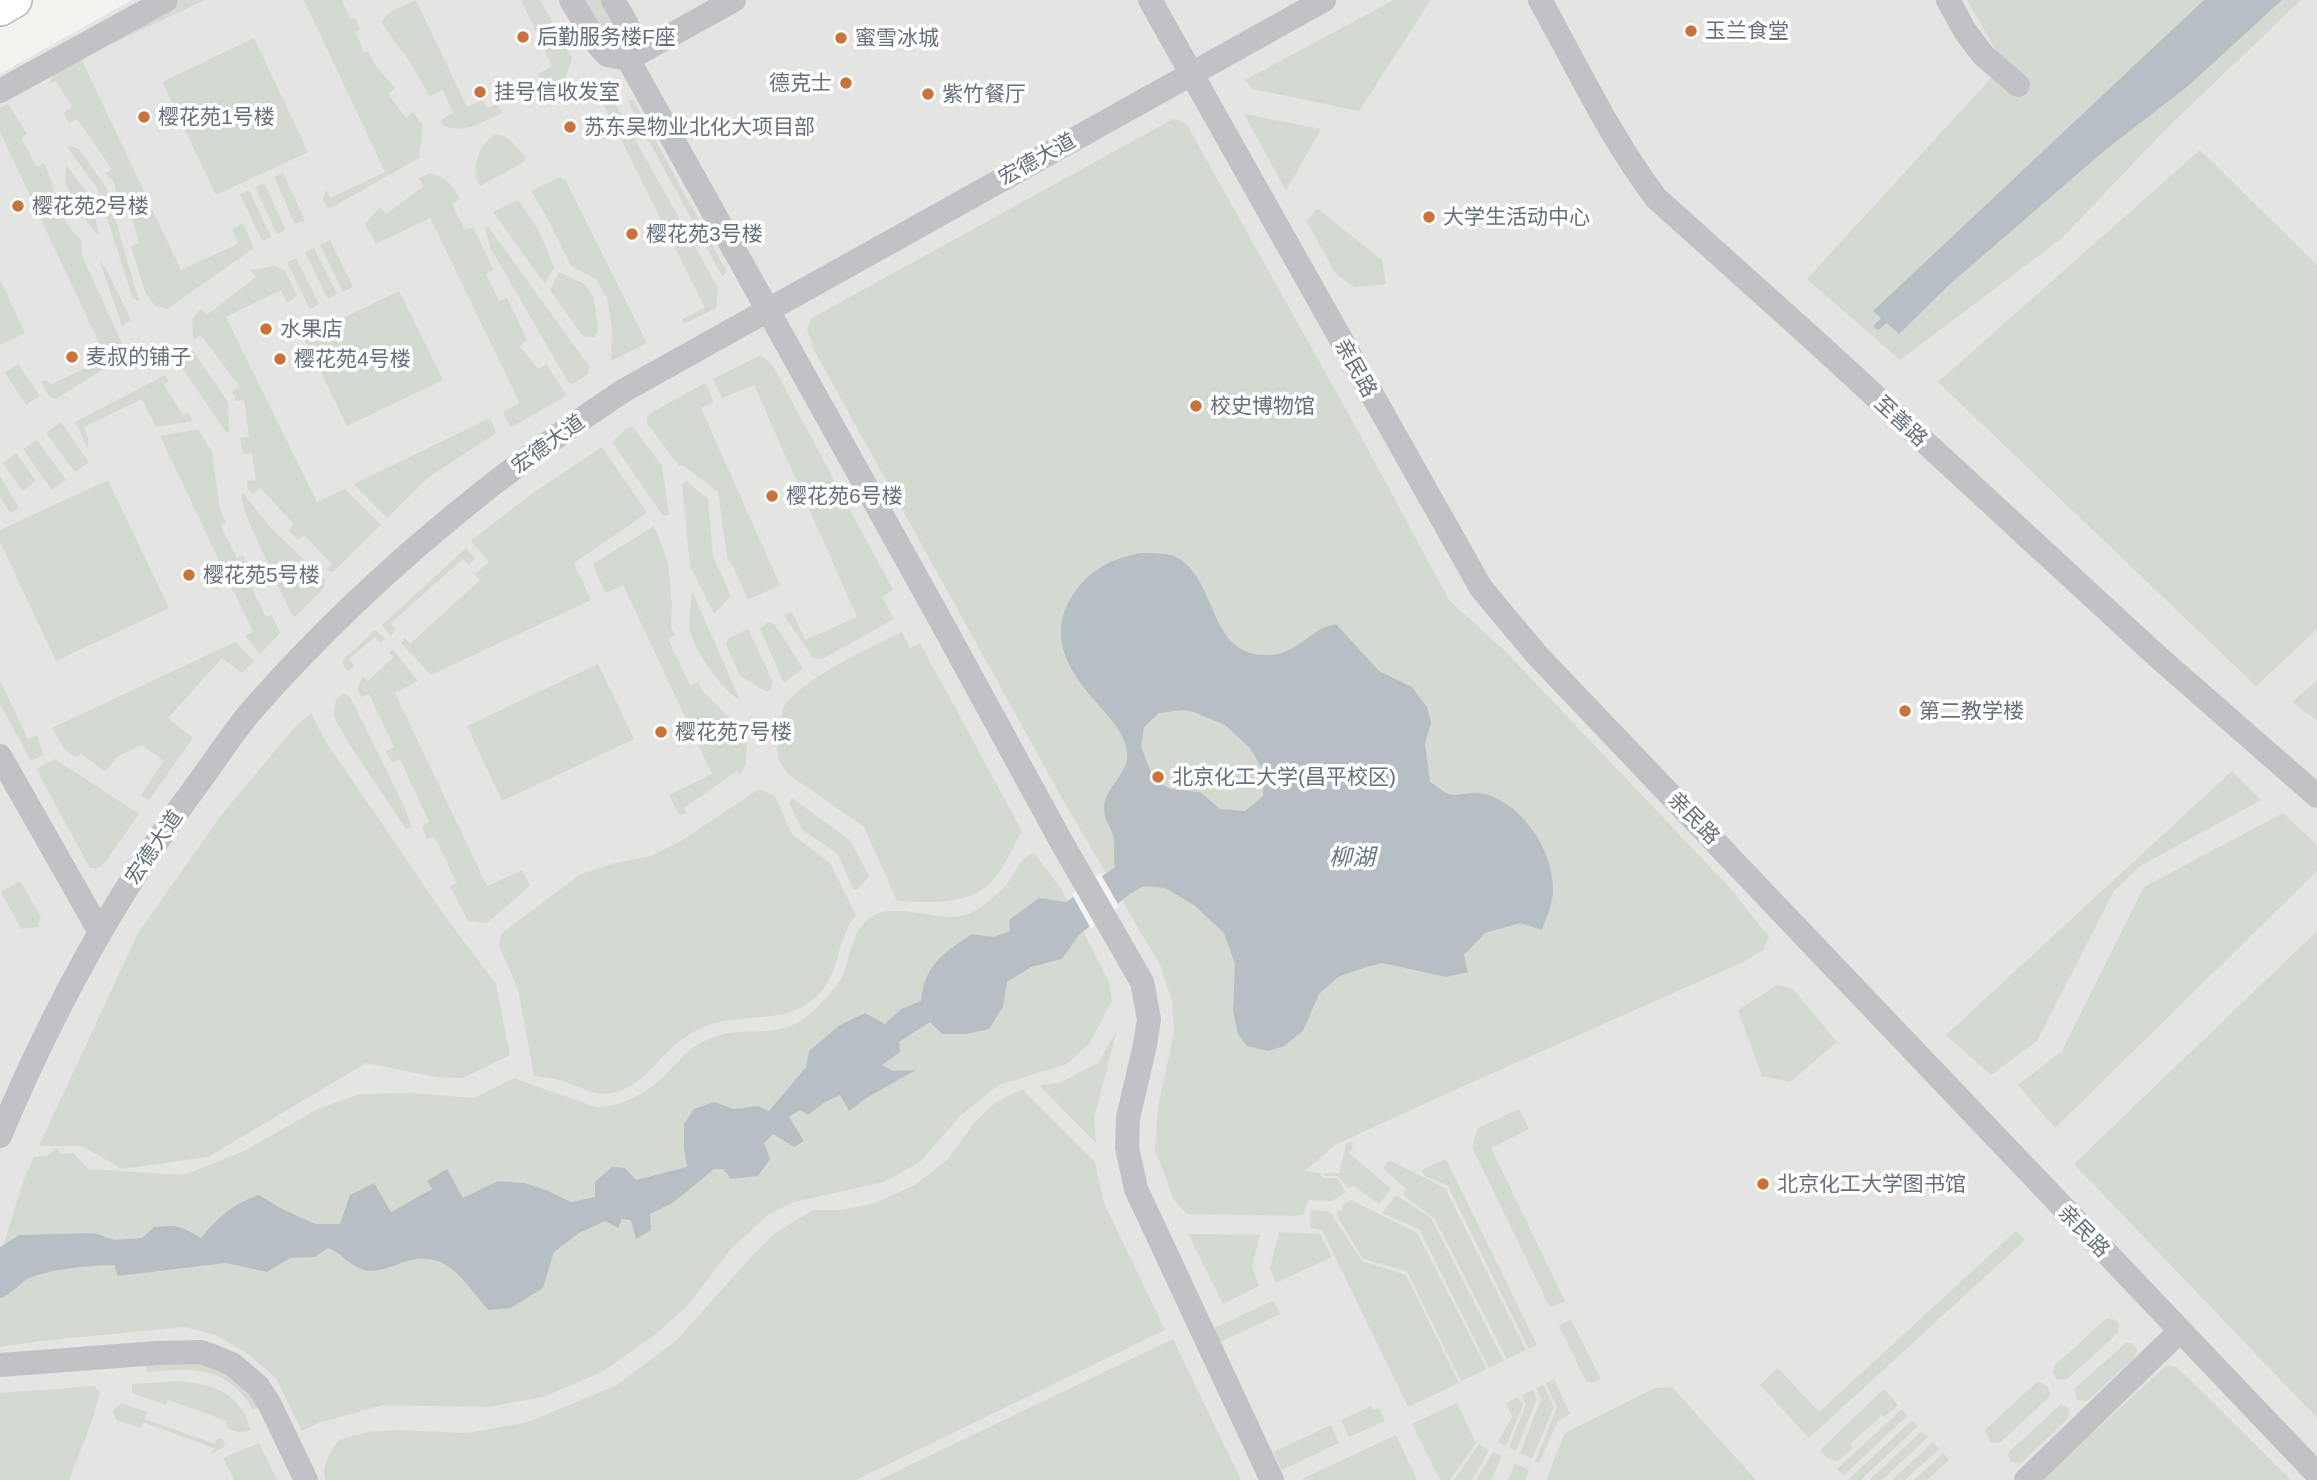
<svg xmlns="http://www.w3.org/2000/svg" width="2317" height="1480" font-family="Arial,'Noto Sans SC',sans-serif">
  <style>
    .built { fill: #e4e4e3 }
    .green { fill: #d4dad2 }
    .water { fill: #b8bfc4; fill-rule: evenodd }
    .pier { fill: #f3f4f0 }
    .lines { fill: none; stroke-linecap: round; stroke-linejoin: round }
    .stream { stroke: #b8bfc4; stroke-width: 7 }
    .secondary-casing { stroke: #b2b5ba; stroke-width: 38 }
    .minor { stroke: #c0c2c5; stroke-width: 24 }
    .secondary { stroke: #fff; stroke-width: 35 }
    .poi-dot { fill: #cb7239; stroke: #fff; stroke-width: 2.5 }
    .labels { text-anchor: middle; stroke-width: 7; stroke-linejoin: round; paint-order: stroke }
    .poi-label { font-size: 21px; fill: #666f7d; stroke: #fff; text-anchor: start }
    .street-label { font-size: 21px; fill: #666f7d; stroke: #fff }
    .water-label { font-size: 23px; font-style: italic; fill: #687681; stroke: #fff }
  </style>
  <rect width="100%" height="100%" fill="#f3f4f0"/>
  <!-- built -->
  <path class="built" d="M132,0H2317V1480H0V74Z"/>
  <!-- green -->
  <path class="green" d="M179,0H205L81,58L181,270L238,244L232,229L243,223L254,248L167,309L155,306L145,292L131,246L139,243L125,192L116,194L114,182L105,174L112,169L77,119L69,123L63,113L72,107L56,81L48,85L60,65Z
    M304,0H342L350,19L356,18L360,29L356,32L364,53L368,51L376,66L395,88L388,94L406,118L413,112L423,125L419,158L329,209L323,200L326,189L330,198L385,172Z
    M416,0L467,107L482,100L487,108L497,104L502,113C481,122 467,134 444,126L441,120L453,113L443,90L429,96L412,65L381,22L390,12Z
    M521,0H540L572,58L564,82L524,101L521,93L542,82L538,74L552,66Z
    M585,0H603L620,30L619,42L608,41Z
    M1394,0H1431L1359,111L1253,89L1245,80Z
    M1967,0H2301L2168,127L2061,239L1900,360L1807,279L2004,64Z
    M254,38L308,152L216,195L162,82Z
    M607,89L718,288L716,308L684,324L682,319L705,308L599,95L580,104L576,96L593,90Z
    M633,99L727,272L722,276L628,102Z
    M8,104L27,134L21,138L37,167L44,163C58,191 55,216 81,240L83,258L127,354L56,399L49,397L41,381L47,380L50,385L106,358L0,132V108Z
    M1244,114L1321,129L1286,191Z
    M1173,119L1186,123L1364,442L1449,600L1507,653L1729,887L1769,937L1763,950L1743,962L1448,1093L1335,1145L1305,1171L1321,1173L1322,1178H1337L1346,1192L1332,1201L1308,1200L1304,1214L1297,1216L1187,1214L1174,1200L1155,1149L1158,1107L1174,1032L1172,1001L1160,965L1063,800L814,350L807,328L812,318Z
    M496,134C510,136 516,147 525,157L524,162L480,186C469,168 479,144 496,134Z
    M71,146L79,149L106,187L139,301L133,299L97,188L67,147Z
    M2200,150L2317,265V629L2256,686L1938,382Z
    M66,165L91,197L99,236L80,213L65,183Z
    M283,173L305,220L295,224L274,177Z
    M430,173C446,178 453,185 460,199L452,204L465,230L473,227L494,270L486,274L499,301L507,298L527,340L520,346L538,369L546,364L567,395L510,428L503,412L520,403L430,218L376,244L365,224L380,207L386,214L424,186L419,178Z
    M560,177L566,181L647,343L611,361L612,329L607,298L596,279L571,266L545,214L531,191Z
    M264,183L286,230L277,234L255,187Z
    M249,190L271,237L262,241L240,194Z
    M518,200L538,229L554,267L545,284L493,212Z
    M1317,208L1382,260L1386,284L1354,287L1336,274L1307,222Z
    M487,225L589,366L588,374L573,384L568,382L491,249L485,229Z
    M330,240L353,287L343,292L320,245Z
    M314,248L337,294L328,299L305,252Z
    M296,258L319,304L310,309L287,262Z
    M99,259L108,272L131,320L122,326Z
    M275,266L285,271L297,296L287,303L281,290L226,317L317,502L345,489L381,525L333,572L326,570L332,564L304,535L298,540L288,530L294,524L260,488L253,494L248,489L247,481L256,480L252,453L243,454L240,438L249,437L244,400L235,401V396L231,392L239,386L201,335L193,340L192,319L201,308L207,315L256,277L250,270Z
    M559,272L585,284L594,298L598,330L594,337H586L581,334L550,290Z
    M0,279L25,333L0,345Z
    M399,291L443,380L347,426L304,337Z
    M189,345L228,402L229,432H226L174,356Z
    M759,356L763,357L773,366L893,590L882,597L894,619L822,659L813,658L784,615L792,612L805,640L857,617L754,385L722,398L713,379Z
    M18,364L40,396L26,405L5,373Z
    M165,375L169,381L164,385L183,415L188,412L193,421L156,427L142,399L84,427L88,438V449L75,422Z
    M705,383L714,402L701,408L780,585L748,600L734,568L727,558L718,492L683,465L679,466L647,423V417L651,413Z
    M490,418L496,433L429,477L387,518L354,484Z
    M61,422L89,462L75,472L46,433Z
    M633,427L662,466L669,515L663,516L612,442L627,428Z
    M198,429L212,452L220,510L226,522L221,526L237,558L243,555L255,582L250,585L266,617L272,615L280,633L260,654L245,636L253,632L160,436Z
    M37,440L66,480L52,490L23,449Z
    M602,447L647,513L574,563L591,600L431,675L401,643L405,638L410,644L480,580L475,574L489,562L471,541L530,495Z
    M16,453L36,481L23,491L3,463Z
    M0,476L19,508L10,513L0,497Z
    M108,480L169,608L56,661L0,542V530Z
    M686,481L708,499L713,556L731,596L714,614L690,566L682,484Z
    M243,493L269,526L325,580L324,588L295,617L291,614L245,513L241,494Z
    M654,526L668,562L672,606L671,627L675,635L668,639L690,685L698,682L701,689L747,736L746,764L740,775L737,771L684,808L687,813L679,815L669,795L712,774L623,585L605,593L593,564Z
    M466,548L475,559L469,565L463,559L391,623L396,630L391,636L382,625Z
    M692,591L740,700C723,691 692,648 690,630C689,617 691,604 692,591Z
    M768,622L774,624L803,668L784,683L760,629Z
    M748,629L773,682L771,691H766L740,676L726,644L729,638Z
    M374,631H377L385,639L381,643L375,637L349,659L354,666L348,671L342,663L345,658Z
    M902,632L910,648L920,643L1022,831C1013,846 1006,865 995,878C971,907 930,902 897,901L864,827L788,774C773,757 776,739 781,718C782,713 783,707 786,703C812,674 867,649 902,632Z
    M235,642L254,661L242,673L222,658L168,718L193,738L149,800L141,795L164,761L142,745L118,756L105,772L82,754L74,757L63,747L52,728Z
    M393,650L418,681L395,693L487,886L522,870L530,886L487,923L468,921L450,886L457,883L434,836L427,839L422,826L429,822L400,759L392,763L386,751L394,747L369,694L361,697L357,689L363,676L368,681L393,658L389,652Z
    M598,664L634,739L502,801L467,726Z
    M0,680L28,739L37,735L44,755L31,761L0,704Z
    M2317,680V720L2292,702Z
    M344,693L350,697L403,804L412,827L406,829L349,744L333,715L336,700Z
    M311,713L326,742L447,919L496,984L510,1055L463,1078L435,1077L366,1063L208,1157L122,1169L82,1146H39L138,933L223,813L295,727Z
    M55,759L139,814L105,862L99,868H90L36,769Z
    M2232,771L2261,800L2140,866L2114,891L2037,1041L1991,1075L1946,1035Z
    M759,789L775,796L792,834L830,863L856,915C836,939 840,975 817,996C784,1027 743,1011 706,1026C694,1031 684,1037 674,1046C653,1064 640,1088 611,1093C590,1097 574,1082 555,1079C548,1077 541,1077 534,1076L518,989L499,946L501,934L581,874L615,863L651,856L681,841Z
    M792,798L850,840L869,876L858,889L854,890L837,853L802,830L789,802Z
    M2283,813L2317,845V871L2055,1128L2018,1085L2062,1051L2144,887Z
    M1034,853L1062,890L1109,982L1112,1000L1090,1043L1067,1064L999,1085L960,1116L920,1162L884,1182L794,1202L769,1214L731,1249L688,1305L656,1334L602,1372L543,1397L487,1407L383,1405L318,1423L302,1431L276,1378L244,1351L216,1335L185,1327L40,1341L0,1347V1255L25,1176L34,1157L47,1156L57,1148L61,1154L73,1153L88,1169L184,1175L244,1151L318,1109L360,1094L412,1093L474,1098L514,1078C534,1086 553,1092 574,1099C581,1101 591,1107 599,1107C622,1107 649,1091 665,1075C683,1057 688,1047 714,1037C748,1025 779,1041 810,1014C819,1007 840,983 844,973C850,955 852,933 867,920C891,898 936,923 965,915C977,913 999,893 1007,884C1016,872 1020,857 1034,853Z
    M20,881L41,917L37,927L21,929L1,892Z
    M2317,931V1418L2074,1164Z
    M1777,985L1793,989L1837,1042L1790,1082L1762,1076L1738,1010Z
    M1117,1030L1094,1118L1096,1143L1039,1085L1059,1083L1098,1063Z
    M1022,1089L1095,1162L1104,1203L1165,1330L856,1480H326C320,1466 331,1451 339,1440L368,1432L395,1430L468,1433L528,1422L617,1385L676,1341L752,1256L775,1233L813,1210H841L875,1203L915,1185L948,1159L975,1122L995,1103Z
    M1519,1109L1529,1129L1491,1148L1565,1301L1550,1308L1472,1147L1478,1128Z
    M1351,1142L1353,1147L1349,1153L1391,1189L1379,1204L1354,1186L1348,1188L1337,1176H1324V1173H1339L1346,1144Z
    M1446,1159L1537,1345L1529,1349L1448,1186L1425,1176L1421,1170Z
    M1389,1160L1445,1188L1526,1350L1507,1359L1435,1219L1403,1195L1406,1189L1383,1168Z
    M1396,1195L1431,1218L1504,1361L1489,1368L1419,1229L1382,1213Z
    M1351,1200L1417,1233L1487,1369L1461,1381L1407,1271L1363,1259L1336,1214L1343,1209L1341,1206Z
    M1311,1210L1330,1212L1362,1261L1406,1275L1459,1383L1408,1407L1322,1230L1310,1228Z
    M2016,1231L2025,1240L1809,1438L1760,1385L1778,1368L1819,1412Z
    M1279,1232L1320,1234L1332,1257L1276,1283L1270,1269Z
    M1188,1234L1260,1235L1252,1266L1259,1286L1223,1304Z
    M1274,1300L1280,1314L1220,1342L1214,1328Z
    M2107,1318L2116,1320L2119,1325L2118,1333L2067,1379L2057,1380L2053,1373L2054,1366Z
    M1571,1319L1601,1379L1593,1383L1586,1381L1559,1326Z
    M1173,1339L1241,1480H879Z
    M2126,1343H2131L2137,1349L2135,1357L2087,1401L2077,1400L2074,1389Z
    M195,1361C226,1368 240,1381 258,1407L253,1410C228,1365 192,1368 147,1372L145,1364Z
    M2167,1365L2177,1367L2291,1480H2043L2044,1477Z
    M1554,1379L1570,1414L1558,1421L1539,1463L1535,1461L1557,1408L1546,1383Z
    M179,1381C215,1384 240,1393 251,1430C241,1434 234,1432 226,1427L227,1421L168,1400L166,1405L132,1393V1384Z
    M2038,1381L2047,1386L2051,1394L2049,1397L2001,1442L1991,1443L1985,1431L1987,1428Z
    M1543,1385L1554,1407L1532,1459L1520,1453L1541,1399L1536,1388Z
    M94,1386L100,1391L93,1418L69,1480H0V1393Z
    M1672,1387L1756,1480H1546L1565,1433L1655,1388Z
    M1884,1389L1898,1405L1884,1417L1882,1415L1850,1444L1853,1448L1838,1461L1828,1459L1820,1450Z
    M1533,1390L1537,1399L1516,1451L1509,1448L1526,1404L1522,1395Z
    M1518,1397L1523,1405L1506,1446L1498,1442L1512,1417L1506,1403Z
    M121,1403L147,1412L145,1419L215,1444L217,1438L223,1439L225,1446L212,1454L214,1448L143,1422L141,1428L116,1420L113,1410Z
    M1457,1403L1476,1443L1450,1480H1440L1412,1424Z
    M2061,1404L2070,1409L2068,1418L2022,1462L2019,1463L2011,1462L2008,1455L2010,1451Z
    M1371,1406L1374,1410L1379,1408L1385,1421L1349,1437L1341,1420Z
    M1902,1409L1908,1415L1843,1476L1837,1469Z
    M1912,1420L1918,1426L1861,1480H1848Z
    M1331,1425L1339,1443L1282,1470L1273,1452Z
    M1922,1431L1928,1437L1882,1480H1869Z
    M1396,1435L1417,1480H1303L1302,1479Z
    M1933,1442L1939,1449L1905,1480H1892Z
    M259,1443L277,1480H234L223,1458Z
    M1479,1444L1489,1450L1472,1480H1454Z
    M1493,1452L1502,1456L1491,1480H1476Z
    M1943,1453L1949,1460L1927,1480H1914Z
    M1515,1463L1529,1470L1525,1480H1508Z"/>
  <!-- water -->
  <path class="water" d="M2204,0H2282L2188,86L2104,151L1950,284L1899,334L1873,311Z
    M1141,553C1152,553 1167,552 1178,558C1220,584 1207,657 1269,655C1299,654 1310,628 1336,624L1379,671L1412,687L1427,707L1431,722L1425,744L1430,782C1437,786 1446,795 1454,795C1463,795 1472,792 1481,793C1523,802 1555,853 1553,893C1552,905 1546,919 1542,930L1520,923L1485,933L1464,955L1468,972L1446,977L1382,963L1366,967L1338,977L1319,994L1303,1031L1284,1046L1268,1051L1247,1046L1238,1034L1233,1011L1235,964L1224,933L1194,905L1165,888L1144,886L1131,893L1079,935L1062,959L1031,967L1007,982L1003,1007L989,1029L966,1034H942L930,1022L899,1042L900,1052L882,1065L893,1071L916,1070L868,1097L849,1111L840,1095L825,1102L808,1115L800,1110L789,1117L804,1141L794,1147L773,1134L764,1143L770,1159L758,1176L731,1179L723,1169H714L674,1202L650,1214L651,1230L636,1239L631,1220L622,1219L618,1228L605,1221L579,1233L554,1252L543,1288L511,1308L488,1310C460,1277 445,1245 396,1265C387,1268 374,1273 364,1270C349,1266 342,1253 328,1248L315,1257L290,1258L267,1272L226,1263L117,1276L115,1265C87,1266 58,1268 32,1277C20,1281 12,1295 0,1298V1247L19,1235L94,1233L114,1240L142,1238L154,1227L174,1226L185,1229L201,1238C217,1218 235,1202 259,1195L280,1208L315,1224H340L350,1195L374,1183L391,1212L432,1189L427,1181L447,1169L463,1198L498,1181L524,1183L546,1190L571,1202L595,1197V1182L612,1167L625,1168L636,1180L687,1167L684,1148V1124L694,1109L714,1102L734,1109L758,1106L769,1111L806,1067L809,1051L840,1025L865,1013L885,1024L901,1009L921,1001C925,963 943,954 972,934L994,937L1010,931L1009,920L1039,898L1066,902L1115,867C1113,857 1115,850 1114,840C1113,830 1104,820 1104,810C1103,787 1130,774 1127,752C1124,731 1109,718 1096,702C1067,669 1046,634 1074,593C1091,569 1112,558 1141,553ZM1183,710L1194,712L1225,725L1250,748L1264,772L1263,796L1245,811L1220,809L1200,792L1171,789L1154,781L1141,746L1144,727L1159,713Z"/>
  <!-- pier -->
  <path class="pier" d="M1100,873L1119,906L1091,929L1072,894Z"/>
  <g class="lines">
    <!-- stream -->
    <path class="stream" d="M1878,326L1890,315"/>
    <defs>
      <path id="secondary" d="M0,8L14,0"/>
    </defs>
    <!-- secondary casing -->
    <use href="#secondary" class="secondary-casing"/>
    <!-- minor -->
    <path class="minor" d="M571,0L599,46L607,55L628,59L734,0
      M613,0C627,25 635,30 628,59L937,614L1062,843L1142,982L1149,1019L1145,1045L1128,1118L1127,1147L1136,1189L1272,1480
      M1150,0L1481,588L1537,655L2317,1474
      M1540,0C1577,67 1610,137 1656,198L1824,349L2157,656L2317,796
      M1948,0L1965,31L1983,55L2018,85
      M0,91L166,0
      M0,756L100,932
      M0,1136C53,1008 119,889 202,778C218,756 234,731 252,710C360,587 487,481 623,391L1324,0
      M0,1365L157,1353L201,1352L215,1357L232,1364L258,1386L270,1405L306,1480
      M2026,1480L2180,1331"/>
    <!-- secondary -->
    <use href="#secondary" class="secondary"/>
  </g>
  <!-- markers -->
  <g class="poi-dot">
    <circle cx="1691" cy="31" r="7"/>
    <circle cx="523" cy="37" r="7"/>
    <circle cx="841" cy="38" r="7"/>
    <circle cx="846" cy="83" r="7"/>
    <circle cx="480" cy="92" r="7"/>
    <circle cx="928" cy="94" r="7"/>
    <circle cx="144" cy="117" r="7"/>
    <circle cx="570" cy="127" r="7"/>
    <circle cx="18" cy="206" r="7"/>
    <circle cx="1429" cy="217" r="7"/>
    <circle cx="632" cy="234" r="7"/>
    <circle cx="266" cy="329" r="7"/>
    <circle cx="72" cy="357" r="7"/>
    <circle cx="280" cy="359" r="7"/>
    <circle cx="1196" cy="406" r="7"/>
    <circle cx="772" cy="496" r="7"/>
    <circle cx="189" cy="575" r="7"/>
    <circle cx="1905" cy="711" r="7"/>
    <circle cx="661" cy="732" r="7"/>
    <circle cx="1158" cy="777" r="7"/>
    <circle cx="1763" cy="1184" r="7"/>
  </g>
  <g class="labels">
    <!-- poi labels -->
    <g class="poi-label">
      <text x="1705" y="38">玉兰食堂</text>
      <text x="537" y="44">后勤服务楼F座</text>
      <text x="855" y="45">蜜雪冰城</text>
      <text x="832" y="90" text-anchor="end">德克士</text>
      <text x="494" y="99">挂号信收发室</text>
      <text x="942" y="101">紫竹餐厅</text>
      <text x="158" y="124">樱花苑1号楼</text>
      <text x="584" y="134">苏东吴物业北化大项目部</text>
      <text x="32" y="213">樱花苑2号楼</text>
      <text x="1443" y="224">大学生活动中心</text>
      <text x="646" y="241">樱花苑3号楼</text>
      <text x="280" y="336">水果店</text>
      <text x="86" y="364">麦叔的铺子</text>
      <text x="294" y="366">樱花苑4号楼</text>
      <text x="1210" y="413">校史博物馆</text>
      <text x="786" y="503">樱花苑6号楼</text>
      <text x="203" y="582">樱花苑5号楼</text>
      <text x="1919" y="718">第二教学楼</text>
      <text x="675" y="739">樱花苑7号楼</text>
      <text x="1172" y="784">北京化工大学(昌平校区)</text>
      <text x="1777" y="1191">北京化工大学图书馆</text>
    </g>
    <!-- street labels -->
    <g class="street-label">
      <text transform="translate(1037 159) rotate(-29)" y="7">宏德大道</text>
      <text transform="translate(1356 368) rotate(61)" y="7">亲民路</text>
      <text transform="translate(1901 421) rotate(43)" y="7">至善路</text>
      <text transform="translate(548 444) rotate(-36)" y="7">宏德大道</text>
      <text transform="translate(1694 818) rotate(46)" y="7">亲民路</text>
      <text transform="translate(154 847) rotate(-56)" y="7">宏德大道</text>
      <text transform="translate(2084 1231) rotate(46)" y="7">亲民路</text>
    </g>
    <!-- water labels -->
    <g class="water-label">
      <text x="1352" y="865">柳湖</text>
    </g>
  </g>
</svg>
